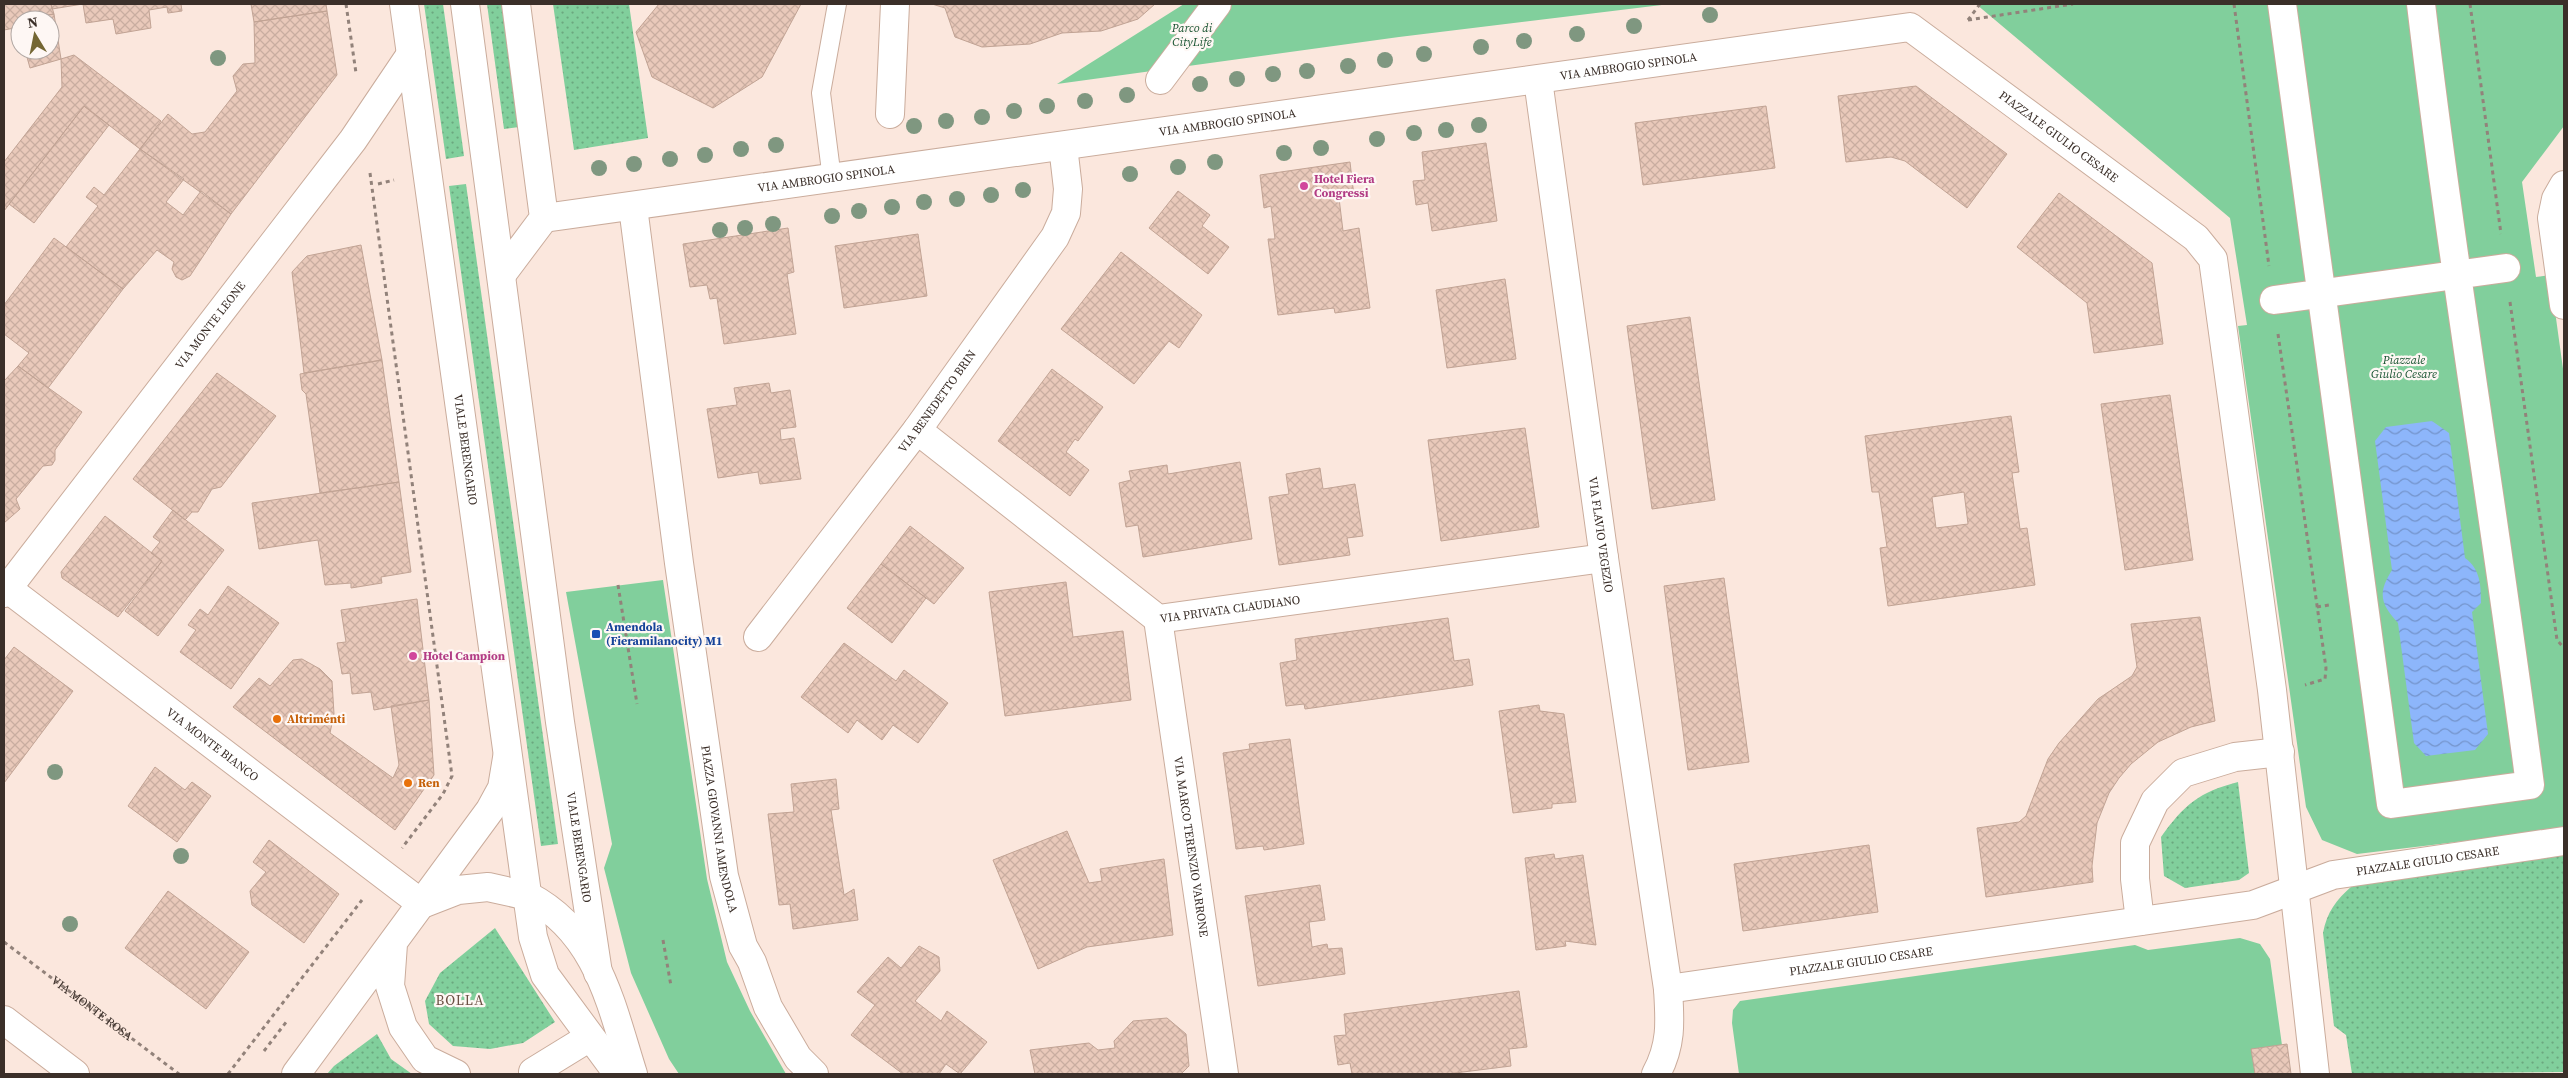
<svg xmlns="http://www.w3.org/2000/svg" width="2568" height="1078" font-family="'Source Serif 4',serif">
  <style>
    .grass { fill: url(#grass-dots) }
    .park { fill: #81cf9c }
    .water { fill: url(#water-waves) }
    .building { fill: url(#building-cross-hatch); stroke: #c1a394; fill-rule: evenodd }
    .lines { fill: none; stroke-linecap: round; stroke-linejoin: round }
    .service-casing { stroke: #caac9c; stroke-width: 20 }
    .pedestrian-casing { stroke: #caac9c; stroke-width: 30 }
    .minor-casing { stroke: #caac9c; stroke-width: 30 }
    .tertiary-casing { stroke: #caac9c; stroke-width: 30 }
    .secondary-casing { stroke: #caac9c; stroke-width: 30 }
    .path { stroke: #92827a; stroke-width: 3; stroke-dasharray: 4 4; stroke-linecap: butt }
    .service { stroke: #fff; stroke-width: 18 }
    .pedestrian { stroke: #fff; stroke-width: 28 }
    .minor { stroke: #fff; stroke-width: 28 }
    .tertiary { stroke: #fff; stroke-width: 28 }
    .secondary { stroke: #fff; stroke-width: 28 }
    .tree { fill: #7f9780 }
    .hotel-dot { fill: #d1479c; stroke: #fef7f4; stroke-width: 2 }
    .transit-dot { fill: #1a4fb4; stroke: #fef7f4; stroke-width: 2 }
    .food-dot { fill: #e8710a; stroke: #fef7f4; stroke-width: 2 }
    .labels { text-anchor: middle; stroke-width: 4.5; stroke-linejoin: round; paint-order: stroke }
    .park-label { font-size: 12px; font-style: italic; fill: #1a5533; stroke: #fef7f4 }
    .street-label { font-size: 12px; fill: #3b2f29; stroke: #fef7f4 }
    .hotel-label { font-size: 12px; font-weight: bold; fill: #b23c85; stroke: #fef7f4; text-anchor: start }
    .transit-label { font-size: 12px; font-weight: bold; fill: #164399; stroke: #fef7f4; text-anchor: start }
    .food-label { font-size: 12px; font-weight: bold; fill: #c56008; stroke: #fef7f4; text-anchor: start }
    .neighbourhood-label { font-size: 14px; letter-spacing: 1px; fill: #6b5043; stroke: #fef7f4 }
  </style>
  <defs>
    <pattern id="grass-dots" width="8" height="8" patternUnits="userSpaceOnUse" patternTransform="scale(1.25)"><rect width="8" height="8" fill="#81cf9c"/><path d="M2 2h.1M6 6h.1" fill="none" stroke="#6ba87f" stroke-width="1.8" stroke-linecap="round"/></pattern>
    <pattern id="water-waves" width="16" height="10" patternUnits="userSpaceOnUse" patternTransform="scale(1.25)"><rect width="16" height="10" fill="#8db6fb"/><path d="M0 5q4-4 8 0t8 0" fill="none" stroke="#7494cb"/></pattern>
    <pattern id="building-cross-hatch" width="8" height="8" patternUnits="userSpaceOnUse" patternTransform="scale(1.25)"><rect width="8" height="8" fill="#e9c9ba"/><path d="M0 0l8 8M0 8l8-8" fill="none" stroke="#c9ada0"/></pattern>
  </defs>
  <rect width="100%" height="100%" fill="#fbe7dd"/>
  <!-- grass -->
  <path class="grass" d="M424,4H443L464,156L446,159Z
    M487,4H502L519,127L504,129Z
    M553,4H629L648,138L574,150Z
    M466,184L558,844L541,846L449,186Z
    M2238,782L2249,873L2239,880L2185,888L2164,876L2161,837C2184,805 2199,792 2238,782Z
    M2564,854V1072L2352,1074L2346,1035L2334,1026L2323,933C2327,912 2336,900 2352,886Z
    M495,928L555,1022L523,1043L490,1049L453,1046L429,1024L425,1001L440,973Z
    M377,1034L391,1059L412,1074H327L334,1066Z"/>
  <!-- park -->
  <path class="park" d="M1184,4H1670L1399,37L1057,84Z
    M1976,4H2564V126L2522,182L2536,277L2550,275L2564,376V829L2357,854L2322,840L2306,807L2238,326L2247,325L2230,218Z
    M663,580L707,879L727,962L750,1011L786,1074H679L669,1059L631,973L604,868L612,844L566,592Z
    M2240,938L2260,944L2270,959L2286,1074H1739L1732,1023L1733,1010L1740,1001L2135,945L2148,950Z"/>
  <!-- water -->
  <path class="water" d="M2432,421L2449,433L2465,558C2480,569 2481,584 2481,603L2472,612L2488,734L2475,750L2426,756L2414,743L2398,623C2381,604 2377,594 2392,570L2375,441L2386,427Z"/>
  <!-- building -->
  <path class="building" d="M4,4H51L54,14L18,20L20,27L4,30Z
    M51,4H181L182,11L168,13L167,7L149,10L151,28L116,34L113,19L86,23L83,4L52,9Z
    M251,4H326L327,11L254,22Z
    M659,4H801L762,77L713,108L652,77L636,32Z
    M932,4H1155L1138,19L1101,31L1062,33L1030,44L982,47L955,37L945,8Z
    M327,11L337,75L231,214L140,149L168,114L192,134L205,132L237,91L233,76L243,64L255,63L254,22Z
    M54,14L61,59L30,68L25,50H50V20H20V29L18,20Z
    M74,55L161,121L140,149L84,106L4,211V162L62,87L61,59Z
    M1916,86L2007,154L1967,208L1905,161L1891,157L1846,162L1838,96Z
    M84,106L109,125L34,223L9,204Z
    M1766,106L1775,168L1643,185L1635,123Z
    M1486,143L1497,221L1432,231L1428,203L1416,205L1413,181L1425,180L1422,152Z
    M140,149L184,179L166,202L183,215L201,191L231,214L190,276L182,280L176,277L172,269L174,262L157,250L123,289L66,247L98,206L86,197L94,187L104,195Z
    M1350,162L1354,196L1339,198L1343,231L1359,228L1370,308L1335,313L1334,308L1278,315L1268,239H1275L1271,206L1264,208L1260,175Z
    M1178,191L1210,215L1202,226L1229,247L1208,274L1149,228Z
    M2059,193L2152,263L2163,344L2094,353L2087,303L2017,247Z
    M788,228L794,272L787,274L796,334L724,344L717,298L710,299L707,285L690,287L683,244Z
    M918,234L927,296L844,308L835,246Z
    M54,238L123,289L48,388L18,366L29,353L4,334V305Z
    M361,245L382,360L304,373L292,272L307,256Z
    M1121,252L1202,315L1179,348L1169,341L1134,384L1061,329Z
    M1505,279L1516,359L1447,368L1436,290Z
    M1690,317L1715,500L1652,509L1627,326Z
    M382,360L399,482L320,493L306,394L302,390L300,374Z
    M18,366L82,412L55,450V460L52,465L43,466L16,499L20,509L4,523V381Z
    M1052,369L1103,407L1078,441L1075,439L1066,452L1089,470L1070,496L998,441Z
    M217,373L276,416L221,487L212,489L198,512H192L185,520L133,479Z
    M769,383L771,393L790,390L796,427L780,429L781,440L794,438L801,479L760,484L758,472L718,478L707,409L737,405L734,388Z
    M2170,395L2193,560L2125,570L2101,404Z
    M2011,416L2019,472L2012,473L2020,529L2027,528L2035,585L1888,606L1880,548L1887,547L1879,492H1872L1865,436ZM1964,492L1968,524L1936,528L1932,497Z
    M1525,428L1539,527L1441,541L1428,440Z
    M1240,462L1252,539L1143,557L1138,525L1126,527L1119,483L1131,480L1129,471L1167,465L1168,474Z
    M1320,468L1323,489L1355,484L1363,536L1347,538L1350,555L1279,565L1269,497L1289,494L1286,474Z
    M399,482L411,572L381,577L382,583L351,588V583L325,585L318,540L259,549L252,503Z
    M173,510L224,550L158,636L125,611L162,561L151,553L160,542L153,537Z
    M105,516L162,561L118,617L62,578L61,572Z
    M910,526L964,568L934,604L881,564Z
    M881,564L926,598L892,643L847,608Z
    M1724,578L1749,762L1688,770L1664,586Z
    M1066,582L1073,637L1123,631L1131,700L1005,716L989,592Z
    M228,586L279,623L231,689L180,652L196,630L188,625L200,609L208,615Z
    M417,599L429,700L374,710L371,692L352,694L350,673L342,674L337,643L346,642L341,610Z
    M2200,617L2215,721L2191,727L2158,742L2131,764L2119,778L2109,793L2097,823L2092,866L2093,882L1986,897L1977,828L2019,822L2026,816L2048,759L2059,743L2098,699L2132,676L2137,667L2131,624Z
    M1448,618L1454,661L1469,659L1473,685L1305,709L1304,704L1286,706L1280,663L1297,660L1295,639Z
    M844,643L896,681L904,670L948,703L918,743L893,725L882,740L857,720L848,733L801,697Z
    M14,647L73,691L4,783V660Z
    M302,659L320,669L332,681L334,714L330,733L393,778L399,765L391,706L429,700L434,775L395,830L233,707L259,678L270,686L293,660Z
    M1539,705L1540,711L1564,714L1576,802L1552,804V808L1513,813L1499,711Z
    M1290,739L1304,844L1264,850L1263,846L1236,849L1223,753L1250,749L1249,744Z
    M155,767L185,790L192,782L211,796L177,842L128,806Z
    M836,779L839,809L831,810L844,895L854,889L858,920L793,929L790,904L779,905L768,814L794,812L791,784Z
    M1067,831L1089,883L1102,881L1100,869L1164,859L1173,935L1087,947L1038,969L993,860Z
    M269,840L339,894L304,943L252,905L250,891L266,872L253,862Z
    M1869,845L1878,912L1743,931L1734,864Z
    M1554,854L1555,859L1583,855L1596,945L1565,941L1566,946L1536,950L1525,858Z
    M1320,885L1325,920L1309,922L1312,947L1327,944L1328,949L1342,948L1345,974L1258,986L1245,896Z
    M168,891L249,952L206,1009L125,948Z
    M919,946L939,957L940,971L915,1001L941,1021L947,1011L987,1042L960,1074L946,1064L939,1074H903L851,1035L875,1005L857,992L888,957L901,968Z
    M1519,991L1527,1047L1509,1049L1511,1066L1447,1074H1352L1350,1063L1338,1065L1334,1036L1346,1035L1344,1014Z
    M1167,1018L1186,1034L1189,1066L1181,1074H1035L1030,1050L1089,1043L1098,1050L1115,1048L1114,1041L1133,1021Z
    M2287,1044L2291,1074H2255L2251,1049Z"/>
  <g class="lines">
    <defs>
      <path id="service" d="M832,179L821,93L837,4"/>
      <path id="pedestrian" d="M2282,4L2391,804L2530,785C2496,524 2452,265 2421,4
        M1160,80L1217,4
        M890,114L895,4
        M2274,300L2506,268"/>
      <g id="minor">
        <path id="s2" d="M1538,80L1604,558L1668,989C1670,1021 1672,1045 1656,1074"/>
        <path d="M2564,185L2556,199L2552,218L2564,305"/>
        <path id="s3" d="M633,207L679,563L724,876L743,946L752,962L768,1007L798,1058L814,1074"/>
        <path id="s4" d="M544,218L1910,27L2196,238L2213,259L2272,690L2315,1074"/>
        <path d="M502,274L544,218L516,4"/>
        <path id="s5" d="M917,430L1158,619L1604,558"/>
        <path id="s6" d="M4,586L422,904"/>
        <path id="s7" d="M4,593L353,140L411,54"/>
        <path id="s8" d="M1158,619L1224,1074"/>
        <path id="s9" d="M758,637L917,430L1055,237L1066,213L1068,189L1063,146"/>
        <path d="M2140,921L2135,879V843L2155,801L2183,773L2235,757L2280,752"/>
        <path id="s10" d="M1668,989L2253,905L2333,875L2564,841"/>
        <path d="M4,1020L75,1074"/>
      </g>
      <path id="tertiary" d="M422,904L458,890L488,887L528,896
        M393,944L390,986L403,1027L425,1059L456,1074
        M533,1072L590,1037
        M296,1074L490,810L502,788L507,758"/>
      <g id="secondary">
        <path id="s11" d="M404,4L533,937L545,975L618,1074"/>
        <path id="s12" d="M465,4L560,722L598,973"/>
        <path d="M528,896C598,932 611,1005 633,1074"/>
      </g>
    </defs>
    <!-- service casing -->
    <use href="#service" class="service-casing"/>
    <!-- pedestrian casing -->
    <use href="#pedestrian" class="pedestrian-casing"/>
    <!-- minor casing -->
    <use href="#minor" class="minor-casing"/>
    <!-- tertiary casing -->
    <use href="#tertiary" class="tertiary-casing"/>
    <!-- secondary casing -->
    <use href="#secondary" class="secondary-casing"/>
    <!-- path -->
    <g class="path">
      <path d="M346,4L356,73"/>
      <path d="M2234,4L2269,266"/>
      <path d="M2470,4L2501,234"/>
      <path d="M1968,20L2073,4"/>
      <path d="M1968,20L1980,4"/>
      <path d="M370,173L452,776L443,794L402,848"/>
      <path d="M378,184L394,180"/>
      <path d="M2510,302L2557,640L2564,648"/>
      <path d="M2278,334L2326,668L2325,679L2305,685"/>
      <path d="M618,585L637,704"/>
      <path d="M2317,607L2329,605"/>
      <path d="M663,940L671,986"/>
      <path id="s1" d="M4,942L179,1074"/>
      <path d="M264,1051L287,1021"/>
      <path d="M228,1074L362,900"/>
    </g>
    <!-- service -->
    <use href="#service" class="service"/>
    <!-- pedestrian -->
    <use href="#pedestrian" class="pedestrian"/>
    <!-- minor -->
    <use href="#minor" class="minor"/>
    <!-- tertiary -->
    <use href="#tertiary" class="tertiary"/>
    <!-- secondary -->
    <use href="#secondary" class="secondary"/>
  </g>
  <!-- trees -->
  <g class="tree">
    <circle cx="1710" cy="15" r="8"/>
    <circle cx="1634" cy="26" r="8"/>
    <circle cx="1577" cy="34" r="8"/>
    <circle cx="1524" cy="41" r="8"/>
    <circle cx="1481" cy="47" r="8"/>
    <circle cx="1424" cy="54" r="8"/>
    <circle cx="218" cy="58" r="8"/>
    <circle cx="1385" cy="60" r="8"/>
    <circle cx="1348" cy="66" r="8"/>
    <circle cx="1307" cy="71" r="8"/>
    <circle cx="1273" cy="74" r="8"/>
    <circle cx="1237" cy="79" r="8"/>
    <circle cx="1200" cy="84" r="8"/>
    <circle cx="1127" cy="95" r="8"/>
    <circle cx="1085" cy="101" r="8"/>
    <circle cx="1047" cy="106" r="8"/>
    <circle cx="1014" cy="111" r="8"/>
    <circle cx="982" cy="117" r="8"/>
    <circle cx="946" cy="121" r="8"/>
    <circle cx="1479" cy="125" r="8"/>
    <circle cx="914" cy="126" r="8"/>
    <circle cx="1446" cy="130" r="8"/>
    <circle cx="1414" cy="133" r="8"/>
    <circle cx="1377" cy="139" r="8"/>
    <circle cx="776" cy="145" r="8"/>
    <circle cx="1321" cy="148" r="8"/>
    <circle cx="741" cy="149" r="8"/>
    <circle cx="1284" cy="153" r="8"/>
    <circle cx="705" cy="155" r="8"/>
    <circle cx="670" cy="159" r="8"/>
    <circle cx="1215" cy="162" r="8"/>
    <circle cx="634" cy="164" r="8"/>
    <circle cx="1178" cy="167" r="8"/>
    <circle cx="599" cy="168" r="8"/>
    <circle cx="1130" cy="174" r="8"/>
    <circle cx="1023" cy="190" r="8"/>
    <circle cx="991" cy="195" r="8"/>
    <circle cx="957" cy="199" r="8"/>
    <circle cx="924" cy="202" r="8"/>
    <circle cx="892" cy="207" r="8"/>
    <circle cx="859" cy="211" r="8"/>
    <circle cx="832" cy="216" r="8"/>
    <circle cx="773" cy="224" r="8"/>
    <circle cx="745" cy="228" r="8"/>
    <circle cx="720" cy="230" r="8"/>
    <circle cx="55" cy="772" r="8"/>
    <circle cx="181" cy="856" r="8"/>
    <circle cx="70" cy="924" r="8"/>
  </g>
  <!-- markers -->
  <g class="hotel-dot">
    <circle cx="1304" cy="186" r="5"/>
    <circle cx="413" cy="656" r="5"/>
  </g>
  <rect class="transit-dot" x="591" y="629" width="10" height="10" rx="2.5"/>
  <g class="food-dot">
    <circle cx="277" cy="719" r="5"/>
    <circle cx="408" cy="783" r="5"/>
  </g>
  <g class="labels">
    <!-- park labels -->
    <g class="park-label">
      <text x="1192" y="32">Parco di<tspan x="1192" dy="14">CityLife</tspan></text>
      <text x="2404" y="364">Piazzale<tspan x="2404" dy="14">Giulio Cesare</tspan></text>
    </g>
    <!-- street labels -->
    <g class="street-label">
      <text dy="4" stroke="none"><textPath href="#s4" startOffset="1095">VIA AMBROGIO SPINOLA</textPath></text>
      <text dy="4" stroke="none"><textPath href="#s4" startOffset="690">VIA AMBROGIO SPINOLA</textPath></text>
      <text dy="4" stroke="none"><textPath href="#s4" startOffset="1564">PIAZZALE GIULIO CESARE</textPath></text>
      <text dy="4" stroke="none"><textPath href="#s4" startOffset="285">VIA AMBROGIO SPINOLA</textPath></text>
      <text dy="4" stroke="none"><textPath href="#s7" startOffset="338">VIA MONTE LEONE</textPath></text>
      <text dy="4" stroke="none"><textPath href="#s9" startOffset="296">VIA BENEDETTO BRIN</textPath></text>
      <text dy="4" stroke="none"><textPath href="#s11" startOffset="450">VIALE BERENGARIO</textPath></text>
      <text dy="4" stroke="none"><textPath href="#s2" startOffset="459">VIA FLAVIO VEGEZIO</textPath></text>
      <text dy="4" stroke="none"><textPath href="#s5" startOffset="379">VIA PRIVATA CLAUDIANO</textPath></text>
      <text dy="4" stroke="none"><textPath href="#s6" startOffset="262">VIA MONTE BIANCO</textPath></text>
      <text dy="4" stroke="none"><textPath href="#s3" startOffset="628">PIAZZA GIOVANNI AMENDOLA</textPath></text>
      <text dy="4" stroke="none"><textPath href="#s12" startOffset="851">VIALE BERENGARIO</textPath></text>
      <text dy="4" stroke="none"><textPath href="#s8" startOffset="230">VIA MARCO TERENZIO VARRONE</textPath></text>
      <text dy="4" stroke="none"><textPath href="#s10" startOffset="772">PIAZZALE GIULIO CESARE</textPath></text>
      <text dy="4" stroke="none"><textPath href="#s10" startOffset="195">PIAZZALE GIULIO CESARE</textPath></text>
      <text dy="4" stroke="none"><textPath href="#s1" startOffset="110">VIA MONTE ROSA</textPath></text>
    </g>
    <!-- hotel labels -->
    <g class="hotel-label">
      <text x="1314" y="183">Hotel Fiera<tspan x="1314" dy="14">Congressi</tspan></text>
      <text x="423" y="660">Hotel Campion</text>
    </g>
    <!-- transit labels -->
    <g class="transit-label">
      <text x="606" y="631">Amendola<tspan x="606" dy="14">(Fieramilanocity) M1</tspan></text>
    </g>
    <!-- food labels -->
    <g class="food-label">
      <text x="287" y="723">Altriménti</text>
      <text x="418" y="787">Ren</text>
    </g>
    <!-- neighbourhood labels -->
    <g class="neighbourhood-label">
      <text x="460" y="1005">BOLLA</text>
    </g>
  </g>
  <!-- border -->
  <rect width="2568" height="1078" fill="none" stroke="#3b2f29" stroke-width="10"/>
  <!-- north arrow -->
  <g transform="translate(35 35) rotate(350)"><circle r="24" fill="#fef7f4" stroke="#b0a7a3"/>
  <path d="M0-4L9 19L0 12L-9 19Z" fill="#746633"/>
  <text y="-8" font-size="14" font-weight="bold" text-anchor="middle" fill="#3b2f29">N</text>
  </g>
</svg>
